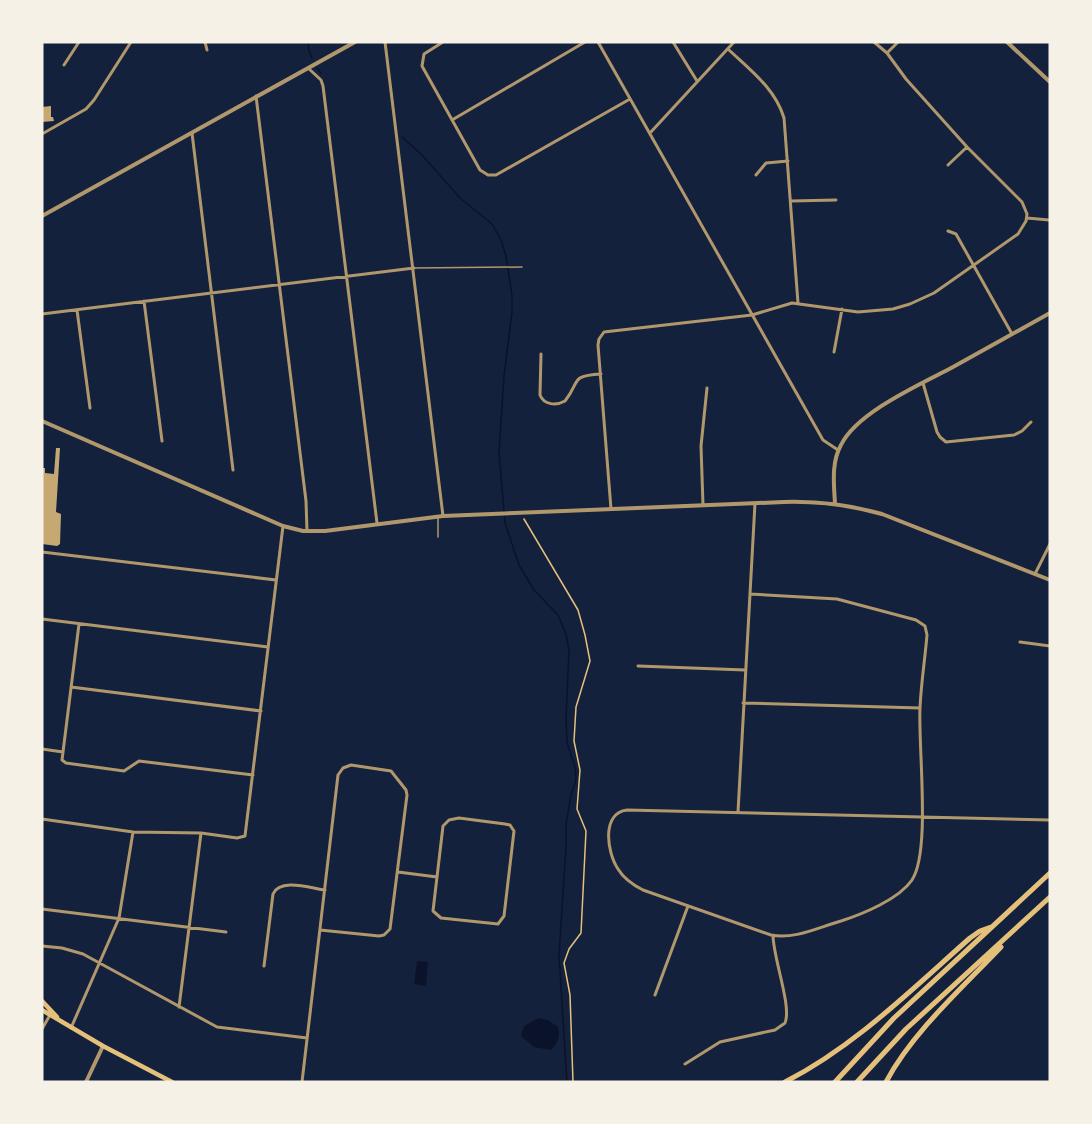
<svg xmlns="http://www.w3.org/2000/svg" width="1092" height="1124" font-family="'Varela Round',sans-serif">
  <style>
    .water { fill: #0b132b }
    .lines { fill: none; stroke-linecap: round; stroke-linejoin: round }
    .stream { stroke: #0b132b; stroke-width: 1.5 }
    .building { fill: #c6a872 }
    .path { stroke: #e5c07b; stroke-width: 1.5 }
    .service { stroke: #b1986c; stroke-width: 1.5 }
    .minor { stroke: #b1986c; stroke-width: 3 }
    .tertiary { stroke: #b1986c; stroke-width: 4 }
    .secondary { stroke: #e5c07b; stroke-width: 4.5 }
    .motorway { stroke: #e5c07b; stroke-width: 5 }
  </style>
  <rect width="100%" height="100%" fill="#14213d"/>
  <!-- water -->
  <path class="water" d="M417,961L428,962L426,986L414,984Z
    M539,1018L548,1020L558,1027C560,1037 558,1043 551,1050L534,1047L521,1036L524,1026Z"/>
  <g class="lines">
    <!-- stream -->
    <path class="stream" d="M308,42L309,51L312,58
      M317,68L321,73
      M402,137L422,155L461,199L492,224L501,240L506,256L512,296V312L504,376L499,452L505,523L519,565L534,590L558,615L566,634L569,650L566,718L567,743L575,767L576,780L571,795L566,824V848L559,955L567,1082"/>
  </g>
  <!-- building -->
  <path class="building" d="M51,106V117H53L54,121L42,122V107Z
    M56,448H60L56,512L61,514L60,544L57,546L42,544V468H45V473L54,474Z"/>
  <g class="lines">
    <!-- path -->
    <path class="path" d="M524,519L578,610L585,635L590,661L576,707L574,741L580,770L577,809L586,831L581,933L569,949L564,963L570,995L573,1082"/>
    <!-- service -->
    <path class="service" d="M414,268L522,267
      M438,537V517"/>
    <!-- minor -->
    <path class="minor" d="M205,42L207,50
      M385,42L443,516
      M443,42L424,54L422,66L480,170L488,175H496L630,99
      M598,42L823,440L838,450
      M673,42L697,81
      M728,49C749,69 775,88 784,118L798,303
      M887,53L898,42
      M64,65L79,42
      M308,68L321,80L323,86L377,523
      M256,96L306,501L307,531
      M452,120L585,42
      M192,133L233,470
      M650,133L734,42
      M42,134L86,109L94,100L131,42
      M948,165L967,147
      M756,175L766,163L788,161
      M791,201L836,200
      M1027,218L1049,220
      M948,231L956,234L1012,334
      M144,301L162,441
      M77,310L90,408
      M42,314L414,268
      M834,352L842,309
      M541,354L540,395C544,405 556,406 565,401C581,381 569,376 601,374
      M923,383L937,432L940,437L946,442L1014,435L1022,431L1031,422
      M703,505L701,446L707,388
      M611,509L598,345L599,339L604,332L752,315L792,303L858,312L893,309L910,304L934,293L1018,234L1026,221L1027,214L1022,202L967,147L906,79L887,53L874,42
      M42,552L276,580
      M1035,574L1050,544
      M750,594L837,599L916,620L925,626L927,635C925,659 921,684 920,708C918,747 931,851 912,880C899,899 863,914 841,921C819,927 794,940 771,935L643,890C633,885 624,879 618,869C607,853 601,813 627,810L1050,820
      M42,619L268,647
      M1020,642L1050,646
      M638,666L745,670
      M71,687L261,711
      M743,703L920,708
      M42,749L63,752L62,760L66,763L124,771L139,761L253,775
      M63,752L79,624
      M738,812L755,503
      M459,818L505,824L510,825L514,831L504,916L498,924L441,918L433,911L443,826L449,820Z
      M42,819L133,832L201,833L237,838L245,836L283,526
      M398,872L437,877
      M42,909L226,932
      M42,946L62,948L83,954L217,1027L307,1038
      M264,966L273,894C280,878 310,888 325,890
      M655,995L688,906
      M179,1007L201,833
      M71,1028L119,918L133,832
      M42,1029L50,1015
      M685,1064L720,1042L775,1030L785,1023C792,1006 773,958 773,935
      M302,1082L338,775L343,768L351,765L391,771L406,790L407,795L390,929L384,935L379,936L320,930"/>
    <!-- tertiary -->
    <path class="tertiary" d="M1007,42L1050,82
      M42,216L355,42
      M42,421L283,526L303,531H325L443,516L784,502C818,501 850,505 882,514L1050,580
      M835,504C834,484 831,463 841,445C857,412 921,384 953,367C985,349 1018,331 1050,313
      M86,1082L103,1046"/>
    <!-- secondary -->
    <path class="secondary" d="M42,1001L57,1017
      M42,1010L103,1046L172,1082"/>
    <!-- motorway -->
    <path class="motorway" d="M785,1082C855,1046 911,990 970,938L980,931L991,927
      M835,1082L894,1018L1050,873
      M857,1082L906,1029L1050,897
      M886,1082C912,1033 962,988 1001,947"/>
  </g>
  <!-- border -->
  <rect width="1092" height="1124" fill="none" stroke="#f6f1e7" stroke-width="87"/>
</svg>
